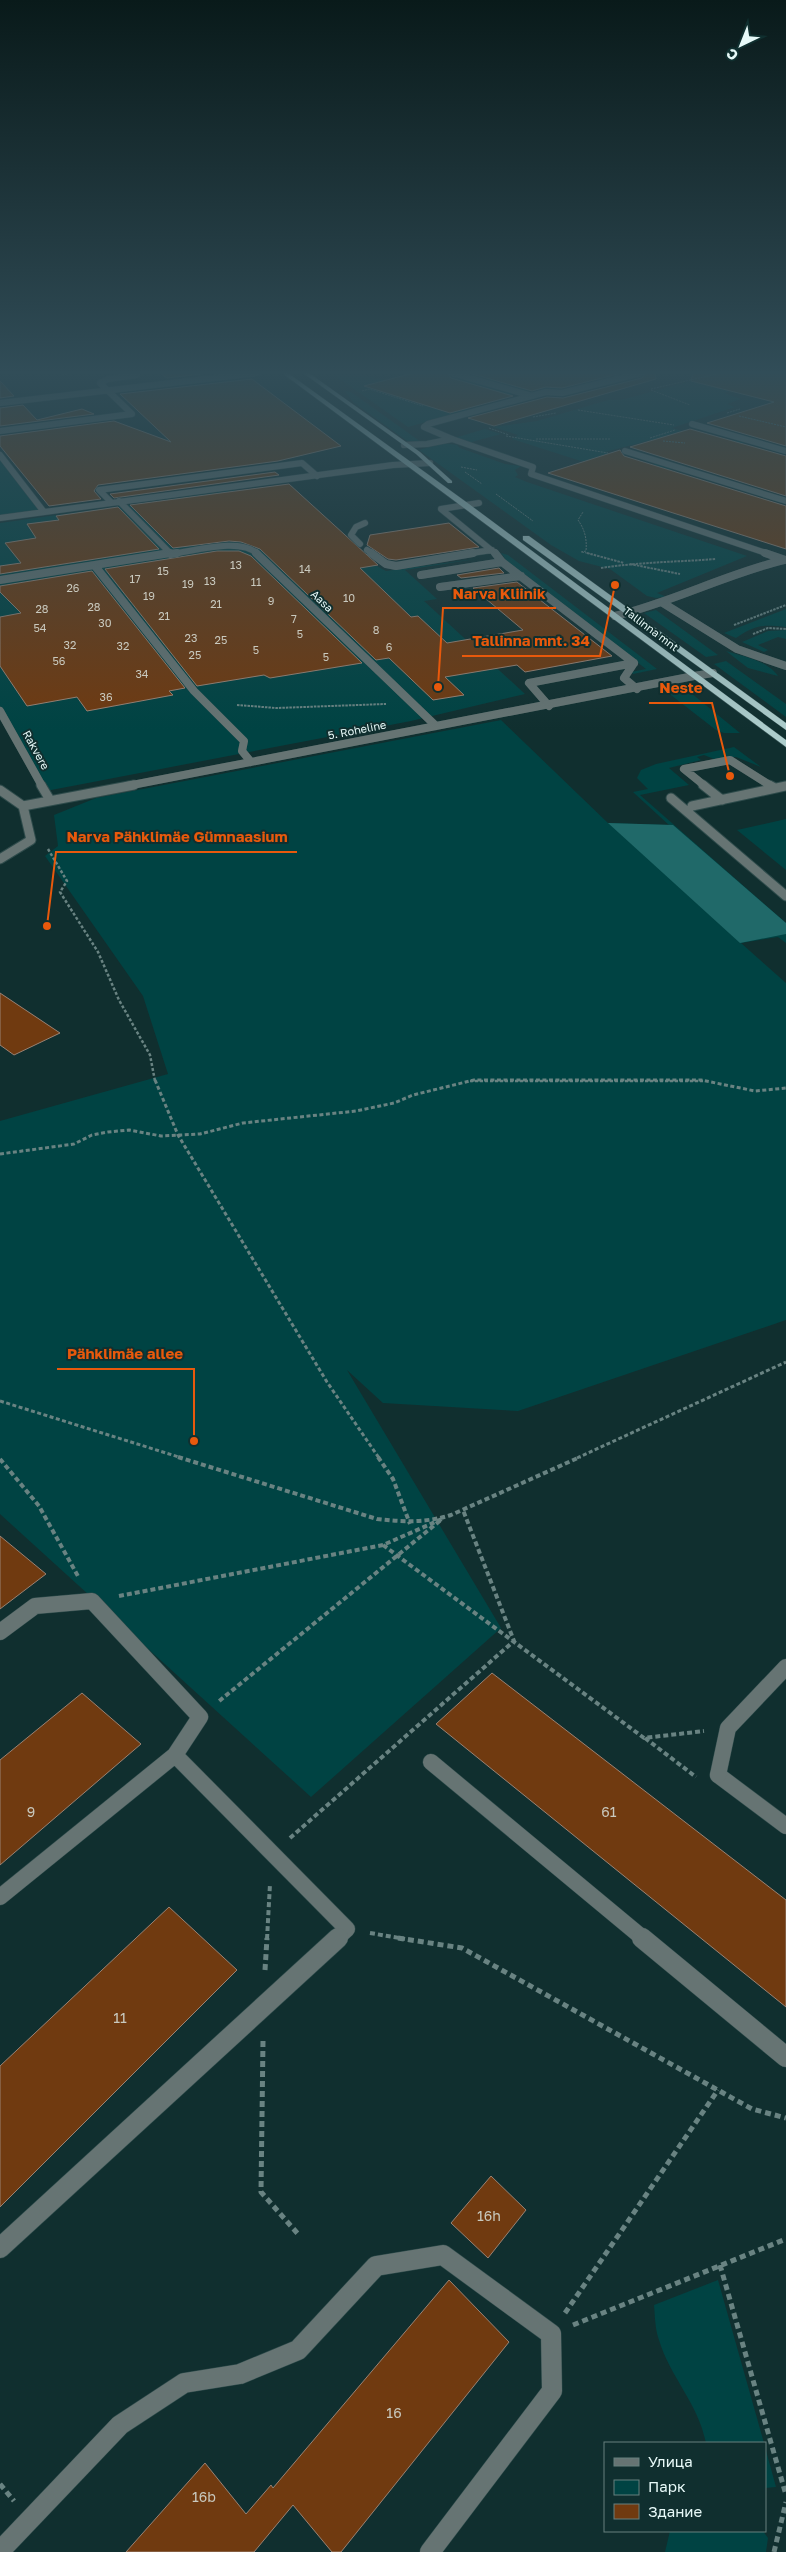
<svg xmlns="http://www.w3.org/2000/svg" width="786" height="2552" font-family="'Golos Text',sans-serif">
  <style>
    .green { fill: #004343 }
    .forest { fill: #206969 }
    .building { fill: #703a10; stroke: #9a8273 }
    .lines { fill: none; stroke-linecap: round; stroke-linejoin: round }
    .service-far4-casing { stroke: #2e4b4b; stroke-width: 7 }
    .service-far3-casing { stroke: #2e4b4b; stroke-width: 8 }
    .service-far2-casing { stroke: #2e4b4b; stroke-width: 11 }
    .service-far1-casing { stroke: #2e4b4b; stroke-width: 17 }
    .service-casing { stroke: #2e4b4b; stroke-width: 21 }
    .pedestrian-casing { stroke: #2e4b4b; stroke-width: 17 }
    .minor-far2-casing { stroke: #2e4b4b; stroke-width: 7 }
    .minor-far1-casing { stroke: #2e4b4b; stroke-width: 8 }
    .minor-casing { stroke: #2e4b4b; stroke-width: 11 }
    .trunk-casing { stroke: #2e4b4b; stroke-width: 1 }
    .path-far5 { stroke: #698382; stroke-width: 1; stroke-dasharray: 2 1; stroke-linecap: butt }
    .path-far4 { stroke: #698382; stroke-width: 2; stroke-dasharray: 2.5 1; stroke-linecap: butt }
    .path-far3 { stroke: #698382; stroke-width: 2.5; stroke-dasharray: 3 2; stroke-linecap: butt }
    .path-far2 { stroke: #698382; stroke-width: 3; stroke-dasharray: 4 2.5; stroke-linecap: butt }
    .path-far1 { stroke: #698382; stroke-width: 4; stroke-dasharray: 5 3; stroke-linecap: butt }
    .path { stroke: #698382; stroke-width: 5; stroke-dasharray: 6 4; stroke-linecap: butt }
    .service-far4 { stroke: #667473; stroke-width: 6 }
    .service-far3 { stroke: #667473; stroke-width: 8 }
    .service-far2 { stroke: #667473; stroke-width: 9 }
    .service-far1 { stroke: #667473; stroke-width: 16 }
    .service { stroke: #667473; stroke-width: 20 }
    .pedestrian { stroke: #667473; stroke-width: 16 }
    .minor-far2 { stroke: #667473; stroke-width: 6 }
    .minor-far1 { stroke: #667473; stroke-width: 8 }
    .minor { stroke: #667473; stroke-width: 9 }
    .trunk { fill: #adcdcc; fill-rule: evenodd }
    .labels { text-anchor: middle; stroke-width: 4; stroke-linejoin: round; paint-order: stroke }
    .number-label { font-size: 11px; fill: #c9c9be }
    .far-street-label { font-size: 11px; fill: #e7f9f8; stroke: #102f2f }
    .near-number-label { font-size: 14px; fill: #c9c9be }
    .leader { fill: none; stroke: #e8590c; stroke-width: 2 }
    .callout-dot { fill: #e8590c; stroke: #102f2f; stroke-width: 2 }
    .callout-label { font-size: 15px; text-anchor: middle; font-weight: bold; fill: #e8590c; stroke: #102f2f; stroke-width: 4; stroke-linejoin: round; paint-order: stroke }
  </style>
  <rect width="100%" height="100%" fill="#102f2f"/>
  <!-- green -->
  <path class="green" d="M343,373H355L384,380L431,373H619L554,390L531,389L468,407L466,411L408,427L334,375Z
    M731,373H761L753,374L765,379L724,393L741,399L727,404L735,407L672,428L724,443L733,440L744,442L738,445L786,481L651,440L605,452L641,468L656,464L672,469L667,471L587,463L512,439L518,435L493,427L537,421L608,400H621L691,381L712,378Z
    M345,391L351,392L421,442L407,441L353,402Z
    M485,429L501,434L468,443L454,438Z
    M444,443L457,445L460,448L505,464L521,466L515,470L518,475L515,477L527,482L747,556L657,593L667,597L656,598L647,596L610,569L579,561L551,545L419,450Z
    M0,458L44,512L0,518Z
    M234,490L290,539L353,553L386,571L482,558L405,570L437,599L424,601L525,694L411,721L46,791L0,712V523Z
    M501,553L508,555L657,669L633,674L631,672L646,669L508,563Z
    M786,609V627C763,625 756,624 736,638L724,633Z
    M656,610L718,655L706,657L644,613Z
    M786,630V639L778,637L758,645L768,650L764,652L742,642L768,631Z
    M726,651C742,656 769,661 778,676L748,668Z
    M726,661L786,704V717L714,664Z
    M679,690L691,693L740,733H724L716,730L667,692Z
    M501,720L608,823L669,825L633,792L648,789L637,778L641,770L656,764L734,747L761,767L736,757L714,759L704,755L697,757L701,760L669,768L689,785L640,795L786,923V943L778,937L741,943L786,983V1320L518,1411L383,1403L347,1370L501,1628L311,1797L0,1514V1121L168,1074L143,996L45,856L58,846L54,815L96,798Z
    M786,819V870L737,830Z
    M718,2280L764,2443H706C698,2403 670,2377 659,2340C655,2329 655,2316 654,2305Z
    M765,2447L776,2487L765,2488Z
    M670,2531H763L768,2538L766,2552H665Z"/>
  <!-- forest -->
  <path class="forest" d="M608,823L673,825L786,923V934L740,943Z"/>
  <!-- building -->
  <path class="building" d="M160,373H210L167,378Z
    M413,373H447L451,378L513,396L450,413L364,386Z
    M469,373H622L562,388L546,387L532,391Z
    M646,373H655L656,379L494,426L468,418L547,397L563,398L642,378Z
    M693,373H786V446L707,423L774,402L691,381Z
    M252,379L341,446L278,461L98,485L94,491L101,499L49,506L0,446V436L114,421L171,442L120,394Z
    M0,381L14,396L0,398Z
    M23,405L37,420L82,409L94,414L0,426V408Z
    M690,429L786,456V496L630,447Z
    M620,450L624,456L786,506V549L548,473Z
    M275,472L279,475L114,498L110,494Z
    M289,484L378,565L360,568L411,617L418,616L447,643L523,630L473,588L517,582L612,656L525,672L517,665L445,677L464,695L433,700L389,658L376,660L260,549L241,542L229,541L173,548L130,505Z
    M118,507L159,549L0,574V566L21,563L5,543L36,538L27,524L59,520L56,516Z
    M449,523L479,547L396,560L388,559L367,545L370,535Z
    M217,551H239L251,556L362,663L270,678L264,675L197,686L105,569Z
    M499,568L504,573L461,578L457,575Z
    M92,571L185,688L169,691L173,695L87,711L77,697L27,706L0,666V617L21,613L0,592V586Z
    M0,993L60,1033L14,1055L0,1045Z
    M0,1536L46,1574L0,1609Z
    M492,1673L786,1900V2007L436,1724Z
    M82,1693L141,1744L0,1865V1760Z
    M169,1907L237,1970L0,2207V2066Z
    M491,2176L526,2210L488,2258L451,2223Z
    M449,2280L509,2342L341,2552H332L293,2505L254,2552H126L205,2463L246,2514L271,2485L273,2488Z"/>
  <g class="lines">
    <defs>
      <path id="service-far4" d="M452,373L532,396
        M692,424L786,451
        M0,431L132,414L100,383L108,379L137,375L135,373
        M452,439L533,467L531,474L769,554
        M625,451L786,501
        M111,502L99,490L302,463L317,476
        M479,503L441,509L496,554
        M360,544L351,535L356,527L365,523
        M367,550L373,554
        M465,554L492,550"/>
      <path id="service-far3" d="M371,553L386,564L396,566L473,553
        M495,553L502,562L634,663L624,678L637,689
        M765,553L785,560
        M421,575L502,562
        M440,587L521,576
        M663,603L737,649L786,666
        M615,616C673,602 726,574 784,560
        M694,676L713,673
        M549,706L529,683L634,663
        M705,786L684,769L730,760L771,786"/>
      <path id="service-far2" d="M703,785L722,800
        M769,785L775,788
        M0,790L23,806L31,840L0,859
        M671,798L786,896
        M692,806L786,786"/>
      <path id="service-far1" d="M0,1632L35,1606L92,1601L200,1717L175,1755L347,1929L336,1939
        M431,1762L644,1939
        M718,1775L786,1826
        M0,1897L175,1755"/>
      <path id="service" d="M642,1938L786,2057
        M0,2248L338,1938
        M0,2551L120,2425L184,2383L240,2374L298,2350L376,2266L443,2255L551,2334L552,2391L430,2552"/>
      <path id="pedestrian" d="M718,1775L728,1728L786,1667"/>
      <path id="minor-far2" d="M0,403L257,373
        M404,445L427,444L452,439L424,427L428,424L546,392L562,393L641,373
        M0,455L44,512
        M119,501L171,554H168
        M0,518L393,465L430,463
        M171,554C195,551 240,537 258,554"/>
      <path id="minor-far1" d="M256,553L436,726
        M171,554L177,553
        M95,566L194,691L244,741L242,751L251,762
        M0,580L170,553
        M0,711L42,786
        M127,786L694,676"/>
      <path id="minor" d="M41,785L50,800
        M23,806L134,785"/>
      <path id="trunk" d="M282,373H288L469,504L786,740V747Z
        M303,373H309L420,452L452,481V483H448L416,454Z
        M523,536H529L786,723V730L523,540Z"/>
    </defs>
    <!-- service-far4 casing -->
    <use href="#service-far4" class="service-far4-casing"/>
    <!-- service-far3 casing -->
    <use href="#service-far3" class="service-far3-casing"/>
    <!-- service-far2 casing -->
    <use href="#service-far2" class="service-far2-casing"/>
    <!-- service-far1 casing -->
    <use href="#service-far1" class="service-far1-casing"/>
    <!-- service casing -->
    <use href="#service" class="service-casing"/>
    <!-- pedestrian casing -->
    <use href="#pedestrian" class="pedestrian-casing"/>
    <!-- minor-far2 casing -->
    <use href="#minor-far2" class="minor-far2-casing"/>
    <!-- minor-far1 casing -->
    <use href="#minor-far1" class="minor-far1-casing"/>
    <!-- minor casing -->
    <use href="#minor" class="minor-casing"/>
    <!-- trunk casing -->
    <use href="#trunk" class="trunk-casing"/>
    <!-- path-far5 -->
    <path class="path-far5" d="M59,373L68,375
      M651,389L721,373
      M651,390L690,405
      M362,391L369,389L423,406
      M578,410L674,425
      M727,413L740,409
      M739,416L786,427
      M533,417L556,413
      M489,428L509,435
      M506,436L608,453
      M650,438L675,430
      M536,439H610
      M663,441L685,443
      M461,467L477,470
      M465,472L482,484
      M496,494L533,521
      M581,552L586,551C587,539 585,530 578,520L583,512
      M582,552L591,554"/>
    <!-- path-far4 -->
    <path class="path-far4" d="M587,553L624,563
      M630,564L680,574
      M601,568C639,562 677,562 716,559
      M734,625L786,605
      M753,634L768,628L786,629
      M237,705L276,708L386,704"/>
    <!-- path-far3 -->
    <path class="path-far3" d="M48,849L67,881L60,892L98,952L119,1000L150,1055L155,1081
      M470,1081H705"/>
    <!-- path-far2 -->
    <path class="path-far2" d="M155,1080L178,1135L327,1382L379,1458
      M0,1154L74,1144L92,1135L108,1132L129,1130L161,1136L200,1134L243,1123L356,1111L394,1103L413,1095L474,1080H701L755,1091L786,1088
      M0,1401L182,1458
      M577,1458L786,1362"/>
    <!-- path-far1 -->
    <path class="path-far1" d="M178,1457L377,1519C403,1522 426,1523 451,1515L580,1457
      M378,1457L393,1479L410,1524
      M0,1459L39,1506L79,1578
      M383,1545L644,1738L704,1731
      M119,1596L383,1545L442,1519L218,1702
      M645,1738L696,1777
      M290,1838L514,1641L463,1510
      M370,1933L405,1939
      M267,1939L270,1884"/>
    <!-- path -->
    <path class="path" d="M398,1938L462,1948L752,2109L786,2118
      M265,1970L267,1938
      M263,2041L261,2192L298,2234
      M720,2265L786,2495
      M565,2313L718,2090
      M573,2325L786,2239
      M0,2484L14,2501
      M774,2552L786,2502"/>
    <!-- service-far4 -->
    <use href="#service-far4" class="service-far4"/>
    <!-- service-far3 -->
    <use href="#service-far3" class="service-far3"/>
    <!-- service-far2 -->
    <use href="#service-far2" class="service-far2"/>
    <!-- service-far1 -->
    <use href="#service-far1" class="service-far1"/>
    <!-- service -->
    <use href="#service" class="service"/>
    <!-- pedestrian -->
    <use href="#pedestrian" class="pedestrian"/>
    <!-- minor-far2 -->
    <use href="#minor-far2" class="minor-far2"/>
    <!-- minor-far1 -->
    <use href="#minor-far1" class="minor-far1"/>
    <!-- minor -->
    <use href="#minor" class="minor"/>
    <!-- trunk -->
    <use href="#trunk" class="trunk"/>
  </g>
  <!-- sky -->
  <linearGradient id="sky" x2="0" y2="1"><stop stop-color="#091a1a"/><stop offset="0.51" stop-color="#314d58"/><stop offset="1" stop-color="#314d58" stop-opacity="0"/></linearGradient>
  <rect width="786" height="730" fill="url(#sky)"/>
  <g class="labels">
    <!-- number labels -->
    <g class="number-label">
      <text x="236" y="569">13</text>
      <text x="305" y="573">14</text>
      <text x="163" y="575">15</text>
      <text x="135" y="583">17</text>
      <text x="210" y="585">13</text>
      <text x="256" y="586">11</text>
      <text x="188" y="588">19</text>
      <text x="73" y="592">26</text>
      <text x="149" y="600">19</text>
      <text x="349" y="602">10</text>
      <text x="271" y="605">9</text>
      <text x="216" y="608">21</text>
      <text x="94" y="611">28</text>
      <text x="42" y="613">28</text>
      <text x="164" y="620">21</text>
      <text x="294" y="623">7</text>
      <text x="105" y="627">30</text>
      <text x="40" y="632">54</text>
      <text x="376" y="634">8</text>
      <text x="300" y="638">5</text>
      <text x="191" y="642">23</text>
      <text x="221" y="644">25</text>
      <text x="70" y="649">32</text>
      <text x="123" y="650">32</text>
      <text x="389" y="651">6</text>
      <text x="256" y="654">5</text>
      <text x="195" y="659">25</text>
      <text x="326" y="661">5</text>
      <text x="59" y="665">56</text>
      <text x="142" y="678">34</text>
      <text x="106" y="701">36</text>
    </g>
    <!-- far-street labels -->
    <g class="far-street-label">
      <text transform="translate(322 601) rotate(44)" y="4">Aasa</text>
      <text transform="translate(651 629) rotate(37)" y="4">Tallinna mnt</text>
      <text transform="translate(357 730) rotate(-11)" y="4">5. Roheline</text>
      <text transform="translate(36 750) rotate(61)" y="4">Rakvere</text>
    </g>
    <!-- near-number labels -->
    <g class="near-number-label">
      <text x="31" y="1817">9</text>
      <text x="609" y="1817">61</text>
      <text x="120" y="2023">11</text>
      <text x="489" y="2221">16h</text>
      <text x="394" y="2418">16</text>
      <text x="204" y="2502">16b</text>
    </g>
  </g>
  <!-- callouts -->
  <path class="leader" d="M438 687L443 608H556M615 585L600 656H462M730 776L712 703H649M47 926L56 852H297M194 1441L194 1369H57"/>
  <g class="callout-dot">
    <circle cx="438" cy="687" r="5"/>
    <circle cx="615" cy="585" r="5"/>
    <circle cx="730" cy="776" r="5"/>
    <circle cx="47" cy="926" r="5"/>
    <circle cx="194" cy="1441" r="5"/>
  </g>
  <g class="callout-label">
    <text x="499" y="599">Narva Kliinik</text>
    <text x="531" y="646">Tallinna mnt. 34</text>
    <text x="681" y="693">Neste</text>
    <text x="177" y="842">Narva Pähklimäe Gümnaasium</text>
    <text x="125" y="1359">Pähklimäe allee</text>
  </g>
  <!-- legend -->
  <rect x="604" y="2442" width="162" height="90" fill="#102f2f" stroke="#66807f"/>
  <rect x="614" y="2458" width="25" height="8" fill="#667473" stroke="#66807f"/>
  <text x="648" y="2467" font-size="15" fill="#e7f9f8">Улица</text>
  <rect x="614" y="2480" width="25" height="15" fill="#004343" stroke="#66807f"/>
  <text x="648" y="2492" font-size="15" fill="#e7f9f8">Парк</text>
  <rect x="614" y="2504" width="25" height="15" fill="#703a10" stroke="#66807f"/>
  <text x="648" y="2517" font-size="15" fill="#e7f9f8">Здание</text>
  <!-- north arrow -->
  <g transform="translate(741 45) rotate(223)" stroke="#102f2f" stroke-width="4" paint-order="stroke">
  <path d="M0-4L9 19L0 12L-9 19Z" fill="#e7f9f8"/>
  <text y="-8" font-size="14" font-weight="bold" text-anchor="middle" fill="#e7f9f8">С</text>
  </g>
</svg>
